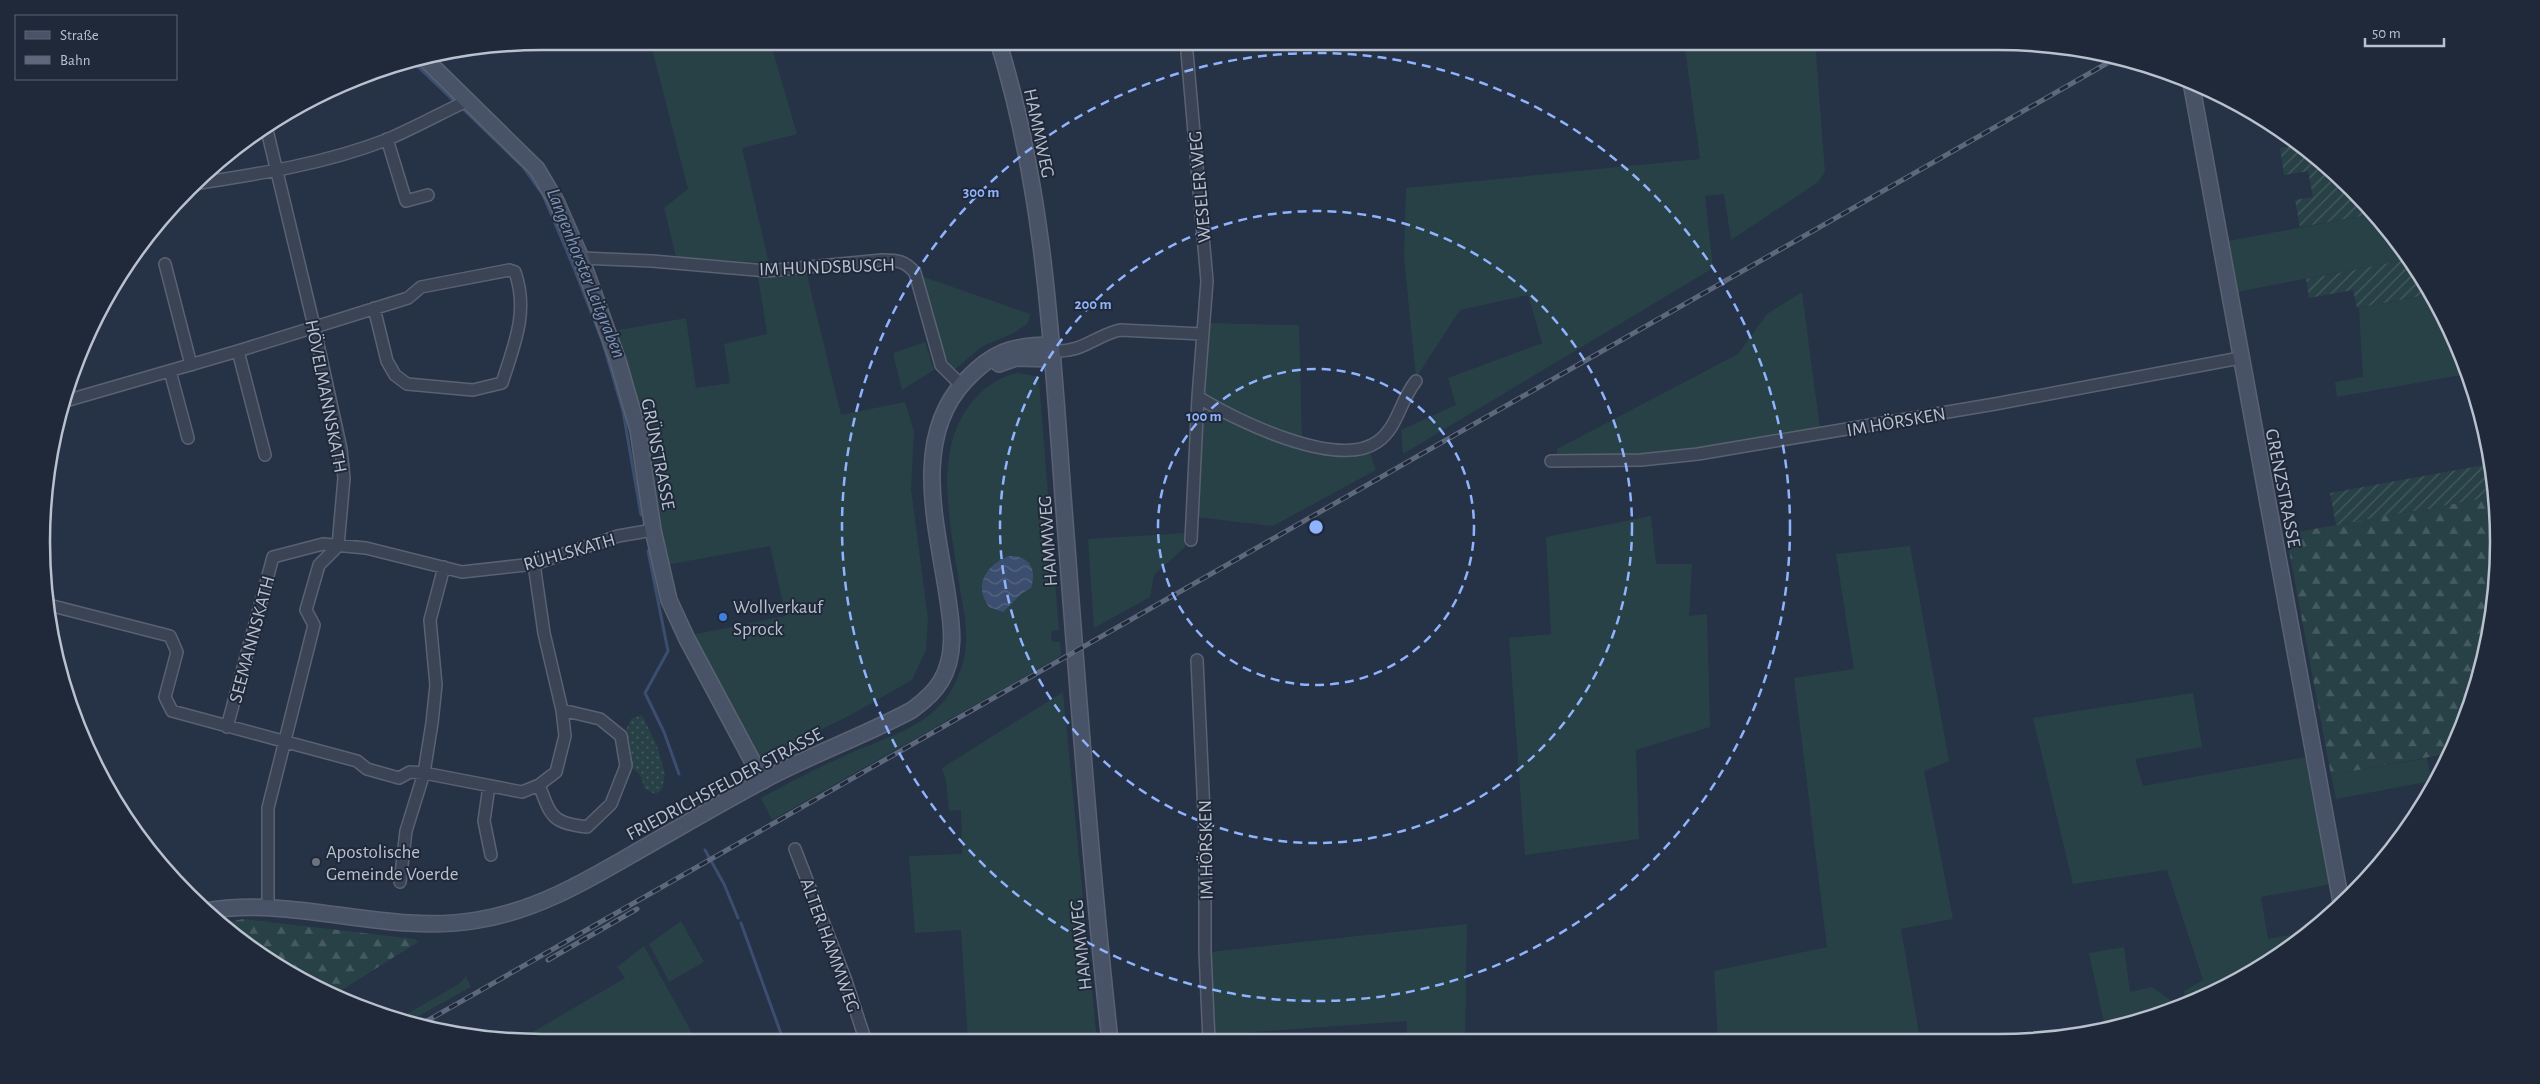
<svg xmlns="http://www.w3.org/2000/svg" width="2540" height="1084" font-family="'Alegreya Sans',sans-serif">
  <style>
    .grass { fill: #284146 }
    .forest { fill: url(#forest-firs) }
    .park { fill: url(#park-dots) }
    .garden { fill: url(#garden-furrows) }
    .water { fill: url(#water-waves) }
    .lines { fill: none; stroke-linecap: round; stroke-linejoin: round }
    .stream { stroke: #3c4e6f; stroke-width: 3 }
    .street-casing { stroke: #5a6272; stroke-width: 14 }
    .secondary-casing { stroke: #5a6272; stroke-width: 18 }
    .street { stroke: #3b4455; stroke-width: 11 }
    .secondary { stroke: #495368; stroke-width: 15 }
    .rail-casing { stroke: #5d687c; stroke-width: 5 }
    .rail { stroke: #1f293a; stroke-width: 3; stroke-dasharray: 9; stroke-linecap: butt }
    .ring { fill: none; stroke: #8fb3fd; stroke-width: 2.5; stroke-dasharray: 9 6 }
    .shop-dot { fill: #3f7fe0; stroke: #1f293a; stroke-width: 2 }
    .worship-dot { fill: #6b7280; stroke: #1f293a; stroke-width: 2 }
    .labels { text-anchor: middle; stroke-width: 4; stroke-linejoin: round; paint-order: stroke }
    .street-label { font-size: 19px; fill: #b9c0ce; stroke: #1f293a }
    .poi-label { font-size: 19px; fill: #b9c0ce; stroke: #1f293a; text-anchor: start }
    .water-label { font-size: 20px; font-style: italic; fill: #7f93b6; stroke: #1f293a }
    .rim { fill: none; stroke: #b9c0ce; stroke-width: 2.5 }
    .centre { fill: #8fb3fd; stroke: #1f293a; stroke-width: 2.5 }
    .ring-label { font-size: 15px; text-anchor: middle; font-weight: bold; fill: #8fb3fd; stroke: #1f293a; stroke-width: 4; stroke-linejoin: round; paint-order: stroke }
  </style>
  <defs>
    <pattern id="forest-firs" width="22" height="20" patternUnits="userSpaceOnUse" patternTransform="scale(1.25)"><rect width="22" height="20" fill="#284146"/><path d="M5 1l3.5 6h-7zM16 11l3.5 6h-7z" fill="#455b60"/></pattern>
    <pattern id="park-dots" width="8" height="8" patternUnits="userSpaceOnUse" patternTransform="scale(1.25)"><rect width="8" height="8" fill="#284146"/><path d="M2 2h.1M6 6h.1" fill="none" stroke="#455b60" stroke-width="1.8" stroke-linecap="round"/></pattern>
    <pattern id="garden-furrows" width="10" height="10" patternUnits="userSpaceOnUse" patternTransform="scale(1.25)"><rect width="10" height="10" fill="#284146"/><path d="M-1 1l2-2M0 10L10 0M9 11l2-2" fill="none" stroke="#455b60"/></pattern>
    <pattern id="water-waves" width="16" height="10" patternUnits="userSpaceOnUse" patternTransform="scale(1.25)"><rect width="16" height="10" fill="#3c4e6f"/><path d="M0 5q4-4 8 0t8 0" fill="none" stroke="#566682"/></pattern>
  </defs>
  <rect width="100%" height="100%" fill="#263246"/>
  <!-- grass -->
  <path class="grass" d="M650,41H770L797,134L742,148L769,263L676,257L664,208L688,189Z
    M1684,41H1815L1825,172L1818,182L1731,240L1724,194L1705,196L1713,268L1403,454L1401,430L1456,405L1448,378L1542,343L1528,295L1460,310L1416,378L1404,258L1406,188L1700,159Z
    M2373,214L2395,237L2409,259L2237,292L2228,241Z
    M807,275L841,415L905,402L914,431L911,489L928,619L926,650L912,680L849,716L758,760L691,635L786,616L770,546L666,565L646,428L613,331L686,318L696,388L730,383L724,344L767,334L758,276Z
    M921,276L1030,314L1028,323L1014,333L983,346L954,370C934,343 929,307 921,276Z
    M1802,292L1820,429L1643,455L1557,457V449L1738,354L1767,314Z
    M2431,294L2447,321L2467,374L2337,397L2335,382L2363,377L2359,308Z
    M1206,323L1299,325L1302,438L1233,412L1203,394Z
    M925,342L934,370L902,390L893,353Z
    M1017,373L1036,376L1039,381L1059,630L1051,631L1052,642H1060L1061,656L772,820L761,798C788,783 815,769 842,757C877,740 927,729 949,694C958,680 965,661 966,644C967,628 964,611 961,595C953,536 929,451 973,401C985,387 999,377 1017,373Z
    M1202,406C1255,431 1309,462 1370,453L1376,470L1273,526L1196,517Z
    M1651,516L1656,564H1692L1689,616L1707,614L1710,727L1636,750L1639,839L1525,855L1509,638L1551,634L1546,537Z
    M1186,533L1185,547L1154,575L1150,597L1094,628L1088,539Z
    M1910,546L1949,761L1924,771L1953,919L1901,929L1920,1039H1718L1714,971L1827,947L1794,678L1854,669L1836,554Z
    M1063,692L1097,1041L968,1042L961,930L915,933L909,856L962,854L961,810L949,811L946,780L942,768Z
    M2193,693L2202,747L2135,759L2143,786L2305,757L2332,884L2261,897L2268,939L2311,931L2303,939L2186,1006L2184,991L2203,980L2167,870L2073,884L2033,718Z
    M2427,758L2431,781L2336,799L2331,775Z
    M681,921L704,962L669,982L649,944Z
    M1467,924L1465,1040H1406L1407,1021L1214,1035L1210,952Z
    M644,946L697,1042L525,1041L524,1037L625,978L617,967Z
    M2124,947L2130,992L2152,987L2172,1001L2173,1009L2105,1027L2089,953Z
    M466,976L471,987L406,1023L396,1020L459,984Z"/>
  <!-- forest -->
  <path class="forest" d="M2496,496L2498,510L2494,608L2472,703L2451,753L2331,775L2286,534Z
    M243,919L415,939L418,942L334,995L292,976L219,924Z"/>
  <!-- park -->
  <path class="park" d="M642,715L657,746L665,773L662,790L655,794L645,789L640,775L629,765L624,735L631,719Z"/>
  <!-- garden -->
  <path class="garden" d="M2295,141L2328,166L2373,214L2300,227L2295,200L2313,197L2308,171L2284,175L2280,148L2295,145Z
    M2409,259L2431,294L2357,308L2353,290L2309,298L2306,279Z
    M2490,464L2496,496L2336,525L2330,493Z"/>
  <!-- water -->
  <path class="water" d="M1009,556C1030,555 1037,570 1031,588L1021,594L1003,612L989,607C973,585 986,565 1009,556Z"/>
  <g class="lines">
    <!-- stream -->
    <path class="stream" d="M411,60L456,103
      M461,107L523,167L543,195L574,268L603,343L623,411L641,515
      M648,551L668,651L645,693L664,732L679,774
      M705,850L724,884L738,918
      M741,923L784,1042"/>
    <defs>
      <path id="street" d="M1186,41L1207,281L1198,397L1191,540
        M266,126L314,326L341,449L344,478L338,546L319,565L306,610L314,625L268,808V907
        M387,139L406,201L428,195
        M193,184C259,174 324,164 386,140C414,128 441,113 469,100
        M581,258L652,261L766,271L882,260C897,260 906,261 915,273L941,365L961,385
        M165,264L191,365
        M238,351L265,455
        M1052,351C1083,353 1092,337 1120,330L1202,334
        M170,371L188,438
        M1198,397C1235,420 1337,470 1377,442C1398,428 1400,400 1416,381
        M62,402L238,351L408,298L421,287L509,270L515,272C529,312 514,345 502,383L473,390L407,384L395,375L387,361L374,308
        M1551,461L1641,460L1698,454L1995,404L2240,358
        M45,604L170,636L177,652L165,697L172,711L357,761L367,769L399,778L410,772L424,773L522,792L539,785L556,772L565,736L562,710L544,633L534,564
        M1197,660L1205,835V952L1209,1041
        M227,727L273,557L323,544L366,548L462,572L534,564L618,536L653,530
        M539,785C551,816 551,823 587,827L611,804L626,766L621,736L600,719L562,710
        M489,786L484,821L491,855
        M795,849L845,978L866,1042
        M400,882L406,831L424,773L432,723L436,685L430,620L444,567"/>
      <path id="secondary" d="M998,41C1044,188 1052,344 1063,496C1077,678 1090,860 1110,1041
        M423,57L537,169L556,201L581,258L618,361L638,430L653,530L669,600L687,639L763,781
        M2191,82L2341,902
        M999,364L1016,358L1053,359
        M205,911C296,895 386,936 478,920C534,911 583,883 631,855C675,830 719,804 764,780C812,754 864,736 912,710C923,702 934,693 941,681C956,656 952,626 948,600C938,529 910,440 965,381C992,352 1012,345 1052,345"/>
    </defs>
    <!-- street casing -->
    <use href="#street" class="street-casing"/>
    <!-- secondary casing -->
    <use href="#secondary" class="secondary-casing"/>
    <!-- street -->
    <use href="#street" class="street"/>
    <!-- secondary -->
    <use href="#secondary" class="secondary"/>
    <defs>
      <path id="rail" d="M548,960L637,909
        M418,1026L2118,57"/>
    </defs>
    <!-- rail casing -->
    <use href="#rail" class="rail-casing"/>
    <!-- rail -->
    <use href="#rail" class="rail"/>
  </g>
  <!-- distance rings -->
  <g class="ring">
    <circle cx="1316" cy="527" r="158"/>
    <circle cx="1316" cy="527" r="316"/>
    <circle cx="1316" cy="527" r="474"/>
  </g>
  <!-- markers -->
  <circle class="shop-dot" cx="723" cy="617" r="5"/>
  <circle class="worship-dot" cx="316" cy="862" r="5"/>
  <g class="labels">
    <!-- street labels -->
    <g class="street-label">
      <text transform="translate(1040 133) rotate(78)" y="7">HAMMWEG</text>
      <text transform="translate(1199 187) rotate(-95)" y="7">WESELER WEG</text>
      <text transform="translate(827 266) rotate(-2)" y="7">IM HUNDSBUSCH</text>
      <text transform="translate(327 396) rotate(79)" y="7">HÖVELMANNSKATH</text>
      <text transform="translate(1896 421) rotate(-10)" y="7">IM HÖRSKEN</text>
      <text transform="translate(659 454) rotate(79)" y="7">GRÜNSTRASSE</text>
      <text transform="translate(2284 488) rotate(79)" y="7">GRENZSTRASSE</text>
      <text transform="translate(1047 541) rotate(-94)" y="7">HAMMWEG</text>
      <text transform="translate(569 551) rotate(-16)" y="7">RÜHLSKATH</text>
      <text transform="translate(251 639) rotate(-75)" y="7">SEEMANNSKATH</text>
      <text transform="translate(724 783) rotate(-28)" y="7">FRIEDRICHSFELDER STRASSE</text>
      <text transform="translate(1205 850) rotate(-91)" y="7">IM HÖRSKEN</text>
      <text transform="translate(831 945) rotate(70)" y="7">ALTER HAMMWEG</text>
      <text transform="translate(1080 945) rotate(-96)" y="7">HAMMWEG</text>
    </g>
    <!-- poi labels -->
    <g class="poi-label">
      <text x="733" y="613">Wollverkauf<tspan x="733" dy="22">Sprock</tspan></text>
      <text x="326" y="858">Apostolische<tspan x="326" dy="22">Gemeinde Voerde</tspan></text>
    </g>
    <!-- water labels -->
    <g class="water-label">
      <text transform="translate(587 273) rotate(68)" y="7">Langenhorster Leitgraben</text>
    </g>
  </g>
  <!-- crop -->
  <path d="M0 0H2540V1084H0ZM542 50H1998A492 492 0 0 1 2490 542V542A492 492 0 0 1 1998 1034H542A492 492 0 0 1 50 542V542A492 492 0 0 1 542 50Z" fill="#1f293a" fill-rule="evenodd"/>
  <path class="rim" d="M542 50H1998A492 492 0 0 1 2490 542V542A492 492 0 0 1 1998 1034H542A492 492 0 0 1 50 542V542A492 492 0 0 1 542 50Z"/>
  <circle cx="1316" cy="527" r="8" class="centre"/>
  <g class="ring-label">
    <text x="981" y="197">300 m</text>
    <text x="1093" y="309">200 m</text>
    <text x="1204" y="421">100 m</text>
  </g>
  <!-- legend -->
  <rect x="15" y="15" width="162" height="65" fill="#1f293a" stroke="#5d6575"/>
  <rect x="25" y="31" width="25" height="8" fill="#495368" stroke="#5d6575"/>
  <text x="60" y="40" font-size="15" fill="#b9c0ce">Straße</text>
  <rect x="25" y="56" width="25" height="8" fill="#5d687c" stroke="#5d6575"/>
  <text x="60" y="65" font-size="15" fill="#b9c0ce">Bahn</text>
  <!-- scale -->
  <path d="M2365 38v8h79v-8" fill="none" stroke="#b9c0ce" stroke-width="2.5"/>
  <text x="2372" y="38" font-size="15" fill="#b9c0ce" stroke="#1f293a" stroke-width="4" paint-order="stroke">50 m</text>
</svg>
